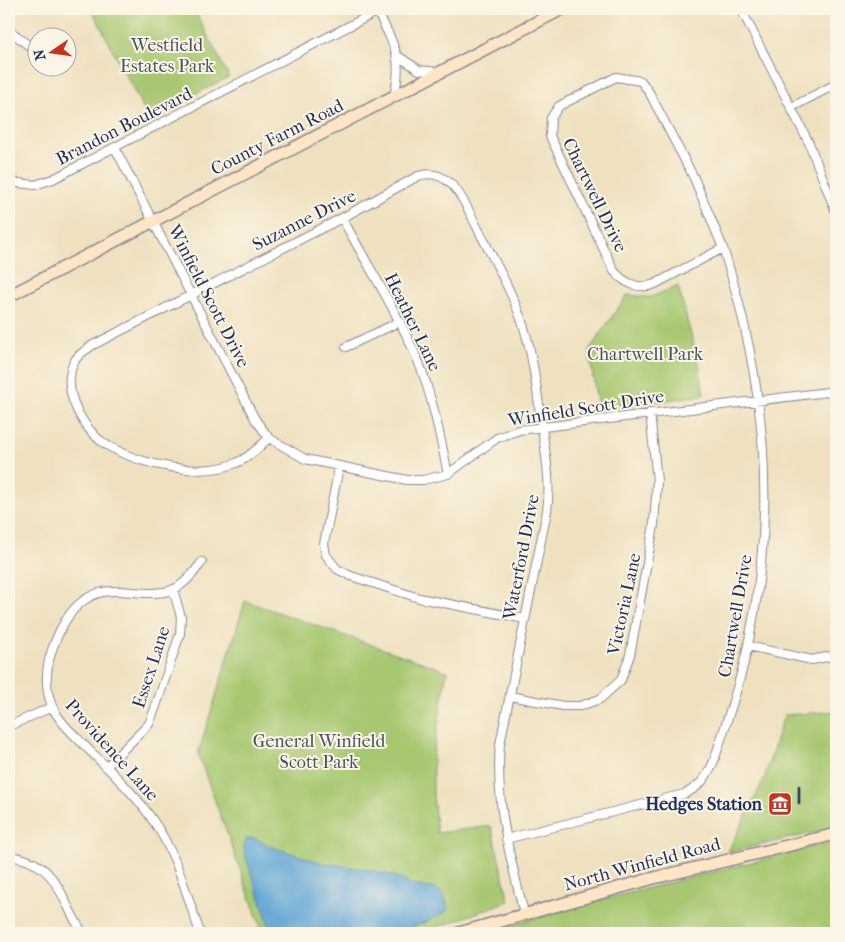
<svg xmlns="http://www.w3.org/2000/svg" width="845" height="942" font-family="'IM FELL French Canon',serif">
  <style>
    .green { fill: #a7c871; stroke: #617c68 }
    .water { fill: #60a6d6; stroke: #3e6a9a }
    .lines { fill: none; stroke-linecap: round; stroke-linejoin: round }
    .street-casing { stroke: #85888f; stroke-width: 10 }
    .secondary-casing { stroke: #85888f; stroke-width: 14 }
    .street { stroke: #fff; stroke-width: 8 }
    .secondary { stroke: #fde5c5; stroke-width: 11 }
    .rail { stroke: #1b2f5e; stroke-width: 2.5 }
    .labels { text-anchor: middle; stroke-width: 4; stroke-linejoin: round; paint-order: stroke }
    .park-label { font-size: 18px; fill: #3e5563; stroke: #fcf5e5 }
    .street-label { font-size: 18px; fill: #1b2f5e; stroke: #fcf5e5 }
    .poi-label { font-size: 18px; font-weight: bold; fill: #1b2f5e; stroke: #fcf5e5; text-anchor: end }
  </style>
  <rect width="100%" height="100%" fill="#fcf5e5"/>
  <filter id="ink" filterUnits="userSpaceOnUse"><feTurbulence type="fractalNoise" baseFrequency=".02" numOctaves="2"/><feDisplacementMap in="SourceGraphic" scale="10" xChannelSelector="R" yChannelSelector="G"/><feConvolveMatrix kernelMatrix="1 2 1 2 8 2 1 2 1" color-interpolation-filters="sRGB"/></filter>
  <filter id="wash" filterUnits="userSpaceOnUse"><feTurbulence type="fractalNoise" baseFrequency=".0096" numOctaves="4" result="noise"/><feDisplacementMap in="SourceGraphic" scale="20" xChannelSelector="R" yChannelSelector="G"/><feGaussianBlur stdDeviation="1.12" result="paint"/><feColorMatrix in="noise" values="0 0 0 0 0 0 0 0 0 0 0 0 0 0 0 0 0 1.4 0 .05"/><feComposite in="paint" operator="in"/></filter>
  <g filter="url(#wash)">
    <rect width="100%" height="100%" fill="#efe1c0"/>
    <!-- green -->
    <path class="green" d="M88,9H194L229,77L148,118L92,10Z
      M678,286L699,365L704,395L598,410L589,350L627,295L651,297Z
      M245,601L447,671L433,755V796L437,833L491,826L509,901L422,933H263L198,754Z
      M836,711V828L728,852L764,779L784,715Z
      M836,841V933H482L593,902Z"/>
    <!-- water -->
    <path class="water" d="M254,838L275,848L323,863L371,870L394,876L412,885L436,889L445,897L448,909C441,919 400,932 388,933C353,937 308,933 272,933L245,855L244,846L246,839Z"/>
  </g>
  <g filter="url(#ink)">
    <g class="lines">
      <defs>
        <path id="street" d="M376,9C393,43 404,56 394,96
          M741,9L809,143L836,212
          M9,30L38,53
          M398,56L419,70L439,72
          M616,77L641,81L649,92L694,178L723,248L655,284C640,290 625,284 614,271L550,136L551,118L559,106Z
          M792,107L836,84
          M115,148L255,419L269,438L305,459L407,480H423L448,474L497,438L519,430L836,391
          M9,182L35,185L53,179L382,9
          M342,218C368,266 398,313 419,363C433,399 440,437 448,474
          M346,347L399,322
          M269,438C259,447 249,458 236,463C201,478 142,465 110,447C84,433 60,391 74,362C77,355 87,349 93,345L342,218L418,176C453,165 466,207 479,231C497,266 517,300 527,338C535,368 538,398 542,428C546,456 551,483 547,511L500,744C495,803 510,857 524,913
          M339,467L324,544L326,555L337,569L351,576L419,598L525,619
          M748,646L812,660L836,655
          M510,696L563,706H580L600,699L621,680L630,655L654,525L657,481L650,413
          M9,726L52,707
          M106,767L149,724L156,706L180,634L181,617L173,589
          M506,839L684,794C700,787 707,777 714,761C726,723 740,685 748,645C778,509 765,379 723,248
          M9,856C60,862 59,899 83,933
          M200,933C187,896 177,855 154,822C135,793 107,768 83,744C72,733 58,720 52,706C44,686 46,666 53,647C59,631 66,616 78,605C109,577 139,601 172,590C185,585 194,572 202,562"/>
        <path id="secondary" d="M9,296L562,9
          M459,933L650,879L836,834"/>
      </defs>
      <!-- street casing -->
      <use href="#street" class="street-casing"/>
      <!-- secondary casing -->
      <use href="#secondary" class="secondary-casing"/>
      <!-- street -->
      <use href="#street" class="street"/>
      <!-- secondary -->
      <use href="#secondary" class="secondary"/>
      <!-- rail -->
      <path class="rail" d="M799,803V786"/>
    </g>
  </g>
  <!-- icons -->
  <defs>
    <symbol id="museum-square" viewBox="-11 -11 22 22"><rect x="-9" y="-9" width="18" height="18" rx="4" fill="#c8321e" stroke="#fcf5e5"/><path d="M0-6L6-3V-2H-6V-3ZM-5-1h2V3h-2ZM-1-1h2V3h-2ZM3-1h2V3H3ZM-6 4H6V6H-6Z" fill="#fff"/></symbol>
  </defs>
  <g fill-rule="evenodd">
    <use href="#museum-square" x="766" y="790" width="28" height="28"/>
  </g>
  <g class="labels">
    <!-- park labels -->
    <g class="park-label">
      <text x="167" y="51">Westfield<tspan x="167" dy="21">Estates Park</tspan></text>
      <text x="645" y="360">Chartwell Park</text>
      <text x="319" y="747">General Winfield<tspan x="319" dy="21">Scott Park</tspan></text>
    </g>
    <!-- street labels -->
    <g class="street-label">
      <text transform="translate(124 126) rotate(-27)" y="6">Brandon Boulevard</text>
      <text transform="translate(277 137) rotate(-27)" y="6">County Farm Road</text>
      <text transform="translate(595 195) rotate(64)" y="6">Chartwell Drive</text>
      <text transform="translate(304 220) rotate(-27)" y="6">Suzanne Drive</text>
      <text transform="translate(209 296) rotate(63)" y="6">Winfield Scott Drive</text>
      <text transform="translate(413 322) rotate(64)" y="6">Heather Lane</text>
      <text transform="translate(586 408) rotate(-9)" y="6">Winfield Scott Drive</text>
      <text transform="translate(521 557) rotate(-79)" y="6">Waterford Drive</text>
      <text transform="translate(624 604) rotate(-78)" y="6">Victoria Lane</text>
      <text transform="translate(735 616) rotate(-80)" y="6">Chartwell Drive</text>
      <text transform="translate(151 667) rotate(-72)" y="6">Essex Lane</text>
      <text transform="translate(112 750) rotate(48)" y="6">Providence Lane</text>
      <text transform="translate(642 864) rotate(-15)" y="6">North Winfield Road</text>
    </g>
    <!-- poi labels -->
    <g class="poi-label">
      <text x="762" y="810">Hedges Station</text>
    </g>
  </g>
  <!-- margin -->
  <rect width="845" height="942" fill="none" stroke="#fcf5e5" stroke-width="30"/>
  <!-- north arrow -->
  <g transform="translate(52 52) rotate(257)"><circle r="24" fill="#fcf5e5" stroke="#a2a6af"/>
  <path d="M0-4L9 19L0 12L-9 19Z" fill="#c8321e"/>
  <text y="-8" font-size="14" font-weight="bold" text-anchor="middle" fill="#1b2f5e">N</text>
  </g>
</svg>
